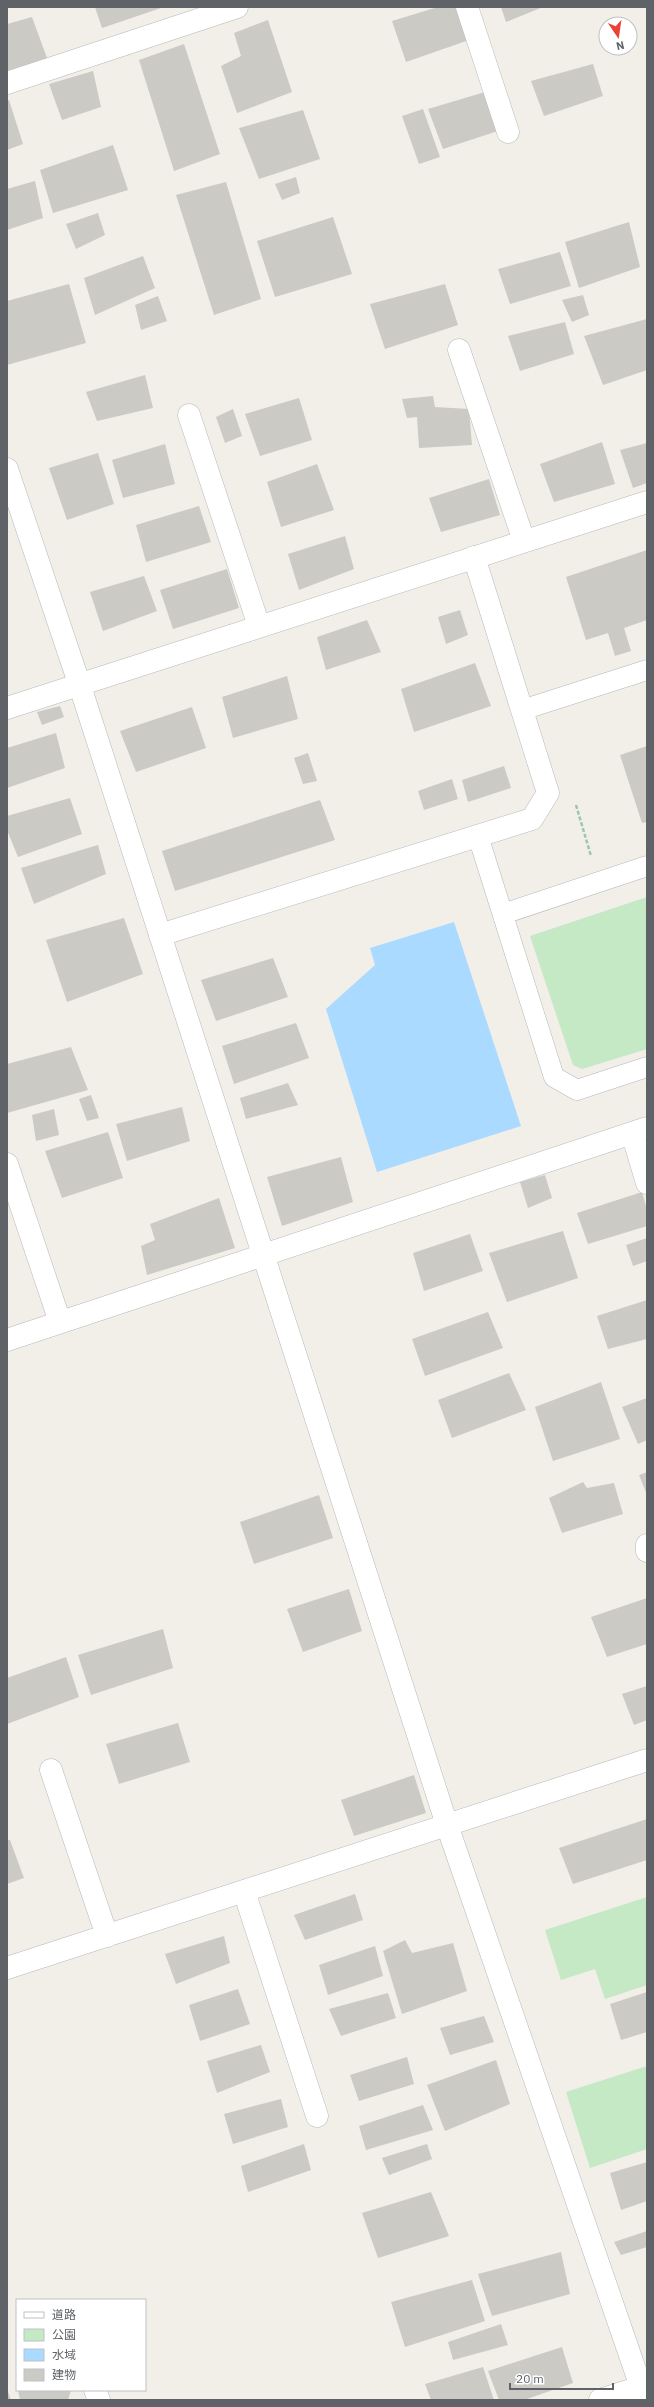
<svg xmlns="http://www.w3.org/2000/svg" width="654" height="2407" font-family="'IBM Plex Sans','Noto Sans JP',sans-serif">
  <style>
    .green { fill: #c5e8c5 }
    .water { fill: #aadaff }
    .building { fill: #cccac5 }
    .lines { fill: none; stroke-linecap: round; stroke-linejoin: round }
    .lane-casing { stroke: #b5b8bc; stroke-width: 21 }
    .street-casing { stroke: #b5b8bc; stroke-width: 23 }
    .secondary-casing { stroke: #b6babf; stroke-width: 23 }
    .path { stroke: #9cc7a9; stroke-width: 2.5; stroke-dasharray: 4 2; stroke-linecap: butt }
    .lane { stroke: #fff; stroke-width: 20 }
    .street { stroke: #fff; stroke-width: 22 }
    .secondary { stroke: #fff; stroke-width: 22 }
  </style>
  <rect width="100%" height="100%" fill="#f1efe8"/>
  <!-- green -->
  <path class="green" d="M647,897V1049L582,1069L573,1065L530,936Z
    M647,1897V1985L605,1999L595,1969L561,1980L545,1930Z
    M647,2066V2149L590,2168L566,2092Z"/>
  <!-- water -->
  <path class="water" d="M454,922L521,1126L377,1172L326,1009L375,965L370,948Z"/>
  <!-- building -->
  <path class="building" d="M95,7H164L102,28Z
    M438,7H459L469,40L406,62L392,21Z
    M501,7H543L506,22Z
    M32,17L47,58L7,71V24Z
    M268,20L292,92L237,113L221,66L241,56L234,33Z
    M184,44L220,154L174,171L139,60Z
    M593,64L603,96L544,116L531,81Z
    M93,71L101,107L62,120L49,84Z
    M485,92L498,131L443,149L428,109Z
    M9,100L23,144L7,150V101Z
    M423,109L440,157L419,164L402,116Z
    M303,110L320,159L259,179L239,128Z
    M113,145L128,190L53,213L40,170Z
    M296,177L300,193L282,200L275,184Z
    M35,181L43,218L7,230V189Z
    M226,182L261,299L214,315L176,195Z
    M98,213L105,235L76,249L66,224Z
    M333,217L352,274L275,297L257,241Z
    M629,222L640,267L579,288L565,242Z
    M560,252L571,286L510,304L498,269Z
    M143,256L155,288L95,315L84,278Z
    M69,284L86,343L7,365V301Z
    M445,284L458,325L385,349L370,304Z
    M583,295L589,315L572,322L562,300Z
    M158,296L167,321L141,330L135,305Z
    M647,319V370L603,385L584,336Z
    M565,322L574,354L520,371L508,336Z
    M145,375L153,408L97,421L86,392Z
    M433,396L435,407L469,409L472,445L419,448L417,417L407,418L402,399Z
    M299,398L312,440L260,456L245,414Z
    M233,409L242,436L225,443L216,417Z
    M602,442L615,484L554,502L540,464Z
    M647,443V483L633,488L620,450Z
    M165,444L175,484L123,498L112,460Z
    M98,453L114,504L67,520L49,468Z
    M317,464L334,510L281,527L267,482Z
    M489,479L500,515L441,532L429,498Z
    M199,506L211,542L146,562L136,525Z
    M345,536L354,569L299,590L288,554Z
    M647,550V620L624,628L631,651L615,656L608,633L586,640L566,577Z
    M227,569L239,608L173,629L160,590Z
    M144,576L157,611L103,631L90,592Z
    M460,610L468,635L446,644L438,617Z
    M367,620L381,652L326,670L317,637Z
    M475,663L491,706L414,732L401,689Z
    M287,676L298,719L233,738L222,697Z
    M60,706L64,717L42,725L37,712Z
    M192,707L206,748L136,772L120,731Z
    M56,733L65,768L7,788V748Z
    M647,746V822L642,823L620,755Z
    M308,753L317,781L303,784L294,758Z
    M504,766L511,788L468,802L462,780Z
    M452,779L458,799L424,810L418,791Z
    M70,798L82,834L18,857L7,830V816Z
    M320,800L335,840L175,891L162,851Z
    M98,845L106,874L34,904L21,868Z
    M124,918L143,974L67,1002L46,940Z
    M273,958L288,997L216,1021L201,980Z
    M296,1023L309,1058L234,1084L222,1046Z
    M71,1047L88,1090L7,1113V1064Z
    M288,1083L298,1105L246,1119L240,1098Z
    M91,1095L99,1118L87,1121L79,1099Z
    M182,1107L190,1141L127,1161L116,1124Z
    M54,1109L59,1135L36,1141L32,1115Z
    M108,1132L123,1178L62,1198L45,1151Z
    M341,1157L353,1202L282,1226L267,1177Z
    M545,1175L552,1198L528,1208L520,1182Z
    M642,1192L647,1210V1226L588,1244L577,1213Z
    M219,1198L235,1248L147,1275L141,1246L155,1240L150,1224Z
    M563,1231L578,1278L507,1302L489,1253Z
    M470,1234L483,1271L424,1291L413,1253Z
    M647,1238V1261L633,1266L626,1245Z
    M647,1300V1339L608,1349L597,1316Z
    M488,1312L503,1348L425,1376L412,1339Z
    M509,1373L526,1410L452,1438L438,1400Z
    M601,1382L620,1439L553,1461L535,1407Z
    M647,1398V1440L638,1444L622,1407Z
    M647,1472V1495L639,1475Z
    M583,1482L587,1488L614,1483L623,1514L562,1533L549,1498Z
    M319,1495L333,1538L254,1564L240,1522Z
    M349,1589L362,1631L303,1652L287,1609Z
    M647,1598V1644L607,1657L591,1617Z
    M163,1629L173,1668L91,1695L78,1655Z
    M66,1657L79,1697L7,1724V1678Z
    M647,1686V1720L634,1725L622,1694Z
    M178,1723L190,1762L119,1784L106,1744Z
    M414,1775L426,1813L354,1836L341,1800Z
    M647,1819V1860L573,1884L559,1848Z
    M7,1840H10L24,1878L7,1884Z
    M355,1894L363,1920L305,1940L294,1915Z
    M224,1936L230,1963L176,1984L165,1954Z
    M405,1940L412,1953L453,1943L467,1991L402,2014L383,1951Z
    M375,1946L383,1976L328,1995L319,1965Z
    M238,1989L250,2024L200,2041L189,2005Z
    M647,1992V2032L621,2040L610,2004Z
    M388,1993L396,2018L341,2036L329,2009Z
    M484,2016L494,2042L450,2055L440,2028Z
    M261,2045L270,2072L217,2093L207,2061Z
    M407,2057L414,2084L359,2101L350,2075Z
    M496,2060L510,2104L445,2131L427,2085Z
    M281,2099L288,2127L233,2144L224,2114Z
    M423,2105L433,2130L366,2150L359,2126Z
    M304,2144L311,2170L248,2192L241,2166Z
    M427,2144L432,2159L389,2175L382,2158Z
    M647,2162V2201L621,2210L610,2173Z
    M431,2192L449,2236L378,2258L362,2213Z
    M647,2231V2247L621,2255L614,2242Z
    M561,2252L570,2294L492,2316L478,2274Z
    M472,2280L485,2321L405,2347L391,2302Z
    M501,2324L508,2345L453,2360L448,2342Z
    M562,2347L573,2383L524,2400H499L488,2371Z
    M483,2367L494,2400H431L425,2384Z
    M7,2389L11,2400H7Z
    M18,2390H71L68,2400H20Z"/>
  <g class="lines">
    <defs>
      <path id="lane" d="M522,710L647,670
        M478,836L554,1077L577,1090L647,1067
        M503,914L647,866"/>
      <path id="street" d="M467,7L508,132
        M7,83L237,7
        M459,350L524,541
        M189,415L259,626
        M7,469L79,683L447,1825L641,2387
        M7,708L647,502
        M632,1133L647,1183
        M7,1164L60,1322
        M7,1340L647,1128
        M647,1545V1551
        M51,1770L107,1936
        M244,1891L317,2116
        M7,1968L647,1760
        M95,2390L99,2400
        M600,2400L647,2385"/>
      <path id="secondary" d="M160,935L532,819L548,793L474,557
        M641,2387L646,2400"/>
    </defs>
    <!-- lane casing -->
    <use href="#lane" class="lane-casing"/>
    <!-- street casing -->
    <use href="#street" class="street-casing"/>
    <!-- secondary casing -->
    <use href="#secondary" class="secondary-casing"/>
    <!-- path -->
    <path class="path" d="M576,805L591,856"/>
    <!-- lane -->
    <use href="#lane" class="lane"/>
    <!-- street -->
    <use href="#street" class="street"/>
    <!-- secondary -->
    <use href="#secondary" class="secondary"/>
  </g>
  <!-- border -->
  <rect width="654" height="2407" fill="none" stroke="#5f6368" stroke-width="16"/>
  <!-- legend -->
  <rect x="16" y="2299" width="130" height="92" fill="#ffffff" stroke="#bfc1c3"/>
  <rect x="24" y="2312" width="20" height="6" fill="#ffffff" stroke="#bfc1c3"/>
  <text x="52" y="2319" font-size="12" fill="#5f6368">道路</text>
  <rect x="24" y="2329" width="20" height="12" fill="#c5e8c5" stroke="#bfc1c3"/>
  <text x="52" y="2339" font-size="12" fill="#5f6368">公園</text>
  <rect x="24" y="2349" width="20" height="12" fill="#aadaff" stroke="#bfc1c3"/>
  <text x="52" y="2359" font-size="12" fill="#5f6368">水域</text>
  <rect x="24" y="2369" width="20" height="12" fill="#cccac5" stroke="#bfc1c3"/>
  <text x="52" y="2379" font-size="12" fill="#5f6368">建物</text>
  <!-- north arrow -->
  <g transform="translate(618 36) rotate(167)"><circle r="19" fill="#ffffff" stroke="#bfc1c3"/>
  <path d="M0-3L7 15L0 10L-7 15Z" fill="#ea4335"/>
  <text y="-6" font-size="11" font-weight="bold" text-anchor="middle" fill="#5f6368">N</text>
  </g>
  <!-- scale -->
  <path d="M510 2383v6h103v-6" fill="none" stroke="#5f6368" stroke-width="2"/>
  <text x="516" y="2383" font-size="12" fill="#5f6368" stroke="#ffffff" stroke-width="3" paint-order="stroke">20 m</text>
</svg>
